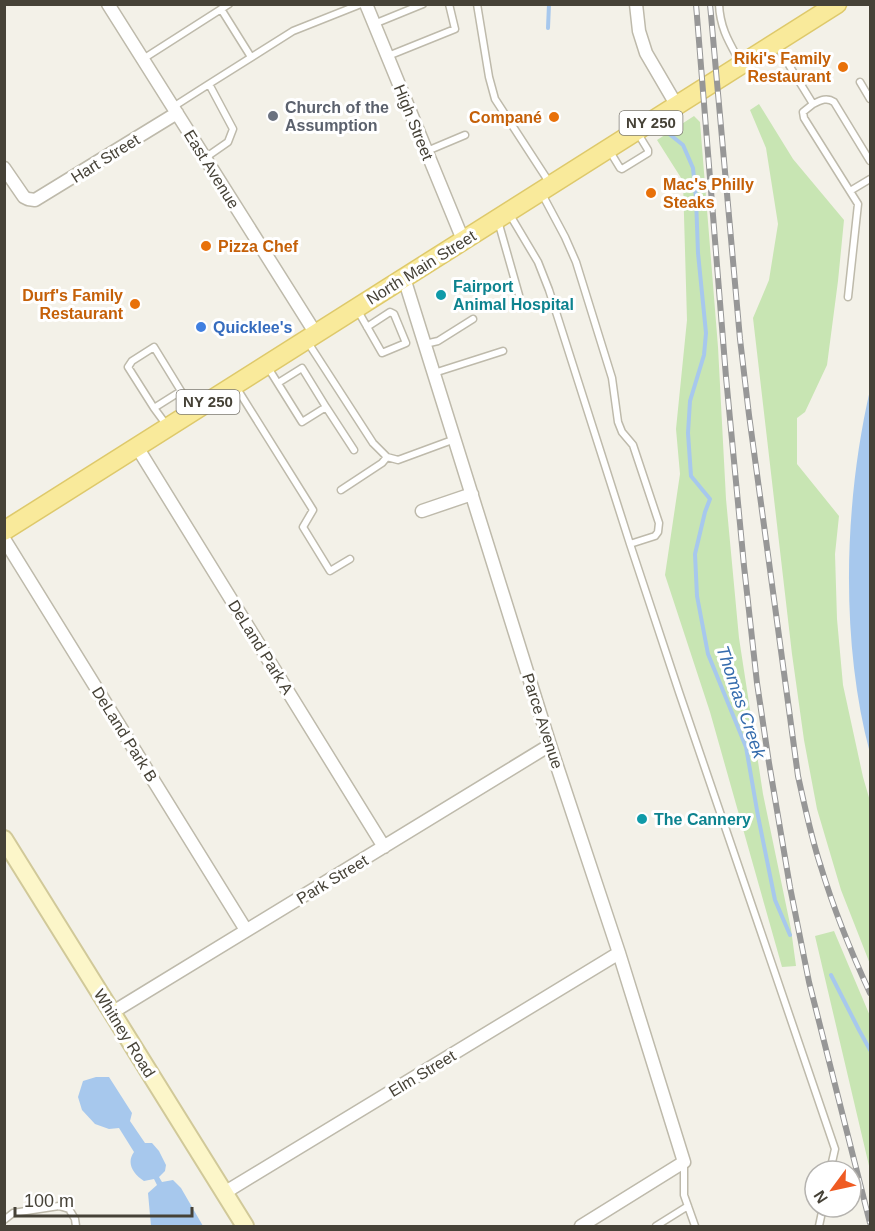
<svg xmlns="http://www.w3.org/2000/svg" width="875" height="1231" font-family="Arial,sans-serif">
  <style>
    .green { fill: #c8e5b3 }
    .water { fill: #a7c8ed }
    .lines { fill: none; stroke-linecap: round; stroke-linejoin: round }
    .stream { stroke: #a7c8ed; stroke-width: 4 }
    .lane-casing { stroke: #bebaab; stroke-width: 9 }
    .street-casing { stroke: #bebaab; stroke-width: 15 }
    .secondary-casing { stroke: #d1c999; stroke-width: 20 }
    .primary-casing { stroke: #dec96b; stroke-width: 21 }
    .lane { stroke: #fff; stroke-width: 6 }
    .street { stroke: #fff; stroke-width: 12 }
    .secondary { stroke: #fcf6c9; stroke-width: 16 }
    .primary { stroke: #f9ea9b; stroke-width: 18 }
    .rail-casing { stroke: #979797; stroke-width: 6 }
    .rail { stroke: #fff; stroke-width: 4; stroke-dasharray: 11; stroke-linecap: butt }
    .food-dot { fill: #e8710a; stroke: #fff; stroke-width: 2 }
    .worship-dot { fill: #6b7280; stroke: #fff; stroke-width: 2 }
    .culture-dot { fill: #0f9aa8; stroke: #fff; stroke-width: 2 }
    .shop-dot { fill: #3f7fe0; stroke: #fff; stroke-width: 2 }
    .labels { text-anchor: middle; stroke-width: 6; stroke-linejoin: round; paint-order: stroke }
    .shield { fill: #fff; stroke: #7e7b73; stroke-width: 1.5 }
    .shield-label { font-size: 15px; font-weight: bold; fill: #464237 }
    .food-label { font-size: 16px; font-weight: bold; fill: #c56008; stroke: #fff; text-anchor: end }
    .worship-label { font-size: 16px; font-weight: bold; fill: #5b616d; stroke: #fff; text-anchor: start }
    .street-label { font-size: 16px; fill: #464237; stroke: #fff }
    .culture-label { font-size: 16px; font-weight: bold; fill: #0d838f; stroke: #fff; text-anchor: start }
    .shop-label { font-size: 16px; font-weight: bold; fill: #366cbe; stroke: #fff; text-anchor: start }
    .water-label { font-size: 18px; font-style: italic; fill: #356cad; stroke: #fff }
  </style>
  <rect width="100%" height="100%" fill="#f3f1e8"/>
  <!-- green -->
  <path class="green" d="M759,104L793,159L844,220L838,281L827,365L805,412L797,418V464L839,516L835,554L837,619L843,685L863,777L870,801V964L841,890L817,809L804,740L792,654L753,318L769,280L778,224L766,148L750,110Z
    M694,116L700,122L718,347L726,499L739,638L763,794L791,929L796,966L782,967L710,712L665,575L680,474L676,429L687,320L683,181L657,140Z
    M834,931L870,1016V1170L815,936Z"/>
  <!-- water -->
  <path class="water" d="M870,390V753C840,641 844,503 870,390Z
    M96,1077H109L132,1113L130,1121L145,1143H152L159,1151L166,1165L165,1171L159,1177L162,1182L173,1180L181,1188L203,1226H151L148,1193L157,1185L154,1179L144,1181C133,1174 126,1163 134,1152L119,1128L109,1129L95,1124L82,1110L78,1097L83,1081Z"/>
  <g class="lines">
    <!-- stream -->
    <path class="stream" d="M548,28L549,4
      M668,133L683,145L693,168L696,198L698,253L706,333L704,355L690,401L688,433L691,476L710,499L705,512L695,554L697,596L708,654L746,747L758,816L775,900L790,935
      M831,975L859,1030L870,1050"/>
    <defs>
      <path id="lane" d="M477,4L489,77L495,99L549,182
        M719,4C720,28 729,42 740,62
        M221,9L251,57
        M374,24L423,4
        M776,44L813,104L803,112L804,118L858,204L848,297
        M388,56L455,29L449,4
        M143,59L229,4
        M860,82L870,99
        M209,84L293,31L361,4
        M813,104C821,100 827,97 834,102L870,161
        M173,107L209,84L233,129L228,142L205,158
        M609,150L620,168L622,169L648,153V150L637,132
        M427,151L465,135
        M850,191L870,179
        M541,192L565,237L576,262L612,378L618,422L622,432L633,445L659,523L658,532L655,536L630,544
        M510,215L538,262L549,290L630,544L679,692L835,1149L830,1171
        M498,221L519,295
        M358,311L382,353L406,343L394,314L390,312L367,327
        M307,341L373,443L387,457L398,460L455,439
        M425,344L438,341L473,319
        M267,366L302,422L326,407L302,368L278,383
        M434,373L503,351
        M236,387L313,510L303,527L330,571L350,559
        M326,407L354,450
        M154,408L128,367L132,361L154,347L181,391
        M168,427L154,408L181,391L192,409
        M341,490L382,463L387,457
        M684,1163V1195L695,1226
        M4,1220L13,1213L59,1206L69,1209L75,1219L76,1226
        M656,1226L688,1206
        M819,1226L823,1207"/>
      <path id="street" d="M108,4L316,334
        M366,4L463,240
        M636,4L639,31L646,53L677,106
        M4,168L24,197L28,199L35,200L177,113
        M404,278L550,745L619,953L684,1162L581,1226
        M137,447L384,847
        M422,511L472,494
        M4,539L246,930
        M113,1012L550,745
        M224,1193L619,953"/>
      <path id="secondary" d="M4,839L245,1226"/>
      <path id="primary" d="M4,531L837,4"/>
    </defs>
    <!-- lane casing -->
    <use href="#lane" class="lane-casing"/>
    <!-- street casing -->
    <use href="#street" class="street-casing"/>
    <!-- secondary casing -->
    <use href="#secondary" class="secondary-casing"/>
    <!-- primary casing -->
    <use href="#primary" class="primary-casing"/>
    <!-- lane -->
    <use href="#lane" class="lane"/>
    <!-- street -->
    <use href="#street" class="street"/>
    <!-- secondary -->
    <use href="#secondary" class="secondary"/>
    <!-- primary -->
    <use href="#primary" class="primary"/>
    <defs>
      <path id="rail" d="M696,4L726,377L744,566L757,683L769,763L790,887L809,982L870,1223
        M710,4L740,339L749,415L798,776C805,807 811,837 821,867C834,910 851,952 870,993"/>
    </defs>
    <!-- rail casing -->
    <use href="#rail" class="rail-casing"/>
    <!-- rail -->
    <use href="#rail" class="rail"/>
  </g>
  <!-- markers -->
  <g class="food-dot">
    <circle cx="843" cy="67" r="6"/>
    <circle cx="554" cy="117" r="6"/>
    <circle cx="651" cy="193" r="6"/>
    <circle cx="206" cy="246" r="6"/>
    <circle cx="135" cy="304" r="6"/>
  </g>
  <circle class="worship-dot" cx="273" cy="116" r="6"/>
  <g class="culture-dot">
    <circle cx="441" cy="295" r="6"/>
    <circle cx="642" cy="819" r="6"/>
  </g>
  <circle class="shop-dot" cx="201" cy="327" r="6"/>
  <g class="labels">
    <!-- shield labels -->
    <g class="shield">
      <rect x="619.5" y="111" width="63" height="24" rx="4.5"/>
      <rect x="176.5" y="390" width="63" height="24" rx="4.5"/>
    </g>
    <g class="shield-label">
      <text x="651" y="128">NY 250</text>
      <text x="208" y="407">NY 250</text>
    </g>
    <!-- food labels -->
    <g class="food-label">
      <text x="831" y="64">Riki's Family<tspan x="831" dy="18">Restaurant</tspan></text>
      <text x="542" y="123">Compané</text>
      <text x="663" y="190" text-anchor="start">Mac's Philly<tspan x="663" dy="18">Steaks</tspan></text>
      <text x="218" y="252" text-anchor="start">Pizza Chef</text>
      <text x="123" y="301">Durf's Family<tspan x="123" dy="18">Restaurant</tspan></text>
    </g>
    <!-- worship labels -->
    <g class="worship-label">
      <text x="285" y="113">Church of the<tspan x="285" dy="18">Assumption</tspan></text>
    </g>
    <!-- street labels -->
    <g class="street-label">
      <text transform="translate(414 122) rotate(68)" y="6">High Street</text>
      <text transform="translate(105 158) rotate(-32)" y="6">Hart Street</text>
      <text transform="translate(212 169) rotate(58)" y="6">East Avenue</text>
      <text transform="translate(421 267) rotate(-32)" y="6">North Main Street</text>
      <text transform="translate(261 647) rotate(58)" y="6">DeLand Park A</text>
      <text transform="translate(543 721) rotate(72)" y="6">Parce Avenue</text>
      <text transform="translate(125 734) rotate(58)" y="6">DeLand Park B</text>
      <text transform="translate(332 879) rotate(-31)" y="6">Park Street</text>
      <text transform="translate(125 1033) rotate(58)" y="6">Whitney Road</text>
      <text transform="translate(422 1073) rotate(-31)" y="6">Elm Street</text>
    </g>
    <!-- culture labels -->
    <g class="culture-label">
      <text x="453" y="292">Fairport<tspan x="453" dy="18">Animal Hospital</tspan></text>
      <text x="654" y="825">The Cannery</text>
    </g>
    <!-- shop labels -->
    <g class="shop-label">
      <text x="213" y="333">Quicklee's</text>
    </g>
    <!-- water labels -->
    <g class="water-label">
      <text transform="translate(741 702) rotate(71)" y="6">Thomas Creek</text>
    </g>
  </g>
  <!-- border -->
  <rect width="875" height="1231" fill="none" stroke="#464237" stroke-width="12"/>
  <!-- north arrow -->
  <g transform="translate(833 1189) rotate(237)"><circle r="28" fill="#ffffff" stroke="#b5b3af" stroke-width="1.5"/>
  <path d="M0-4.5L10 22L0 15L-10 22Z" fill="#ef5b23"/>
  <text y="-9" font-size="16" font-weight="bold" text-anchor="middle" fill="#464237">N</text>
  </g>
  <!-- scale -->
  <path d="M15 1207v9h177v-9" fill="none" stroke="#464237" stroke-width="3"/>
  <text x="24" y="1207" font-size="18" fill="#464237" stroke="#ffffff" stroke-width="4.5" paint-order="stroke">100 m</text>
</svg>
